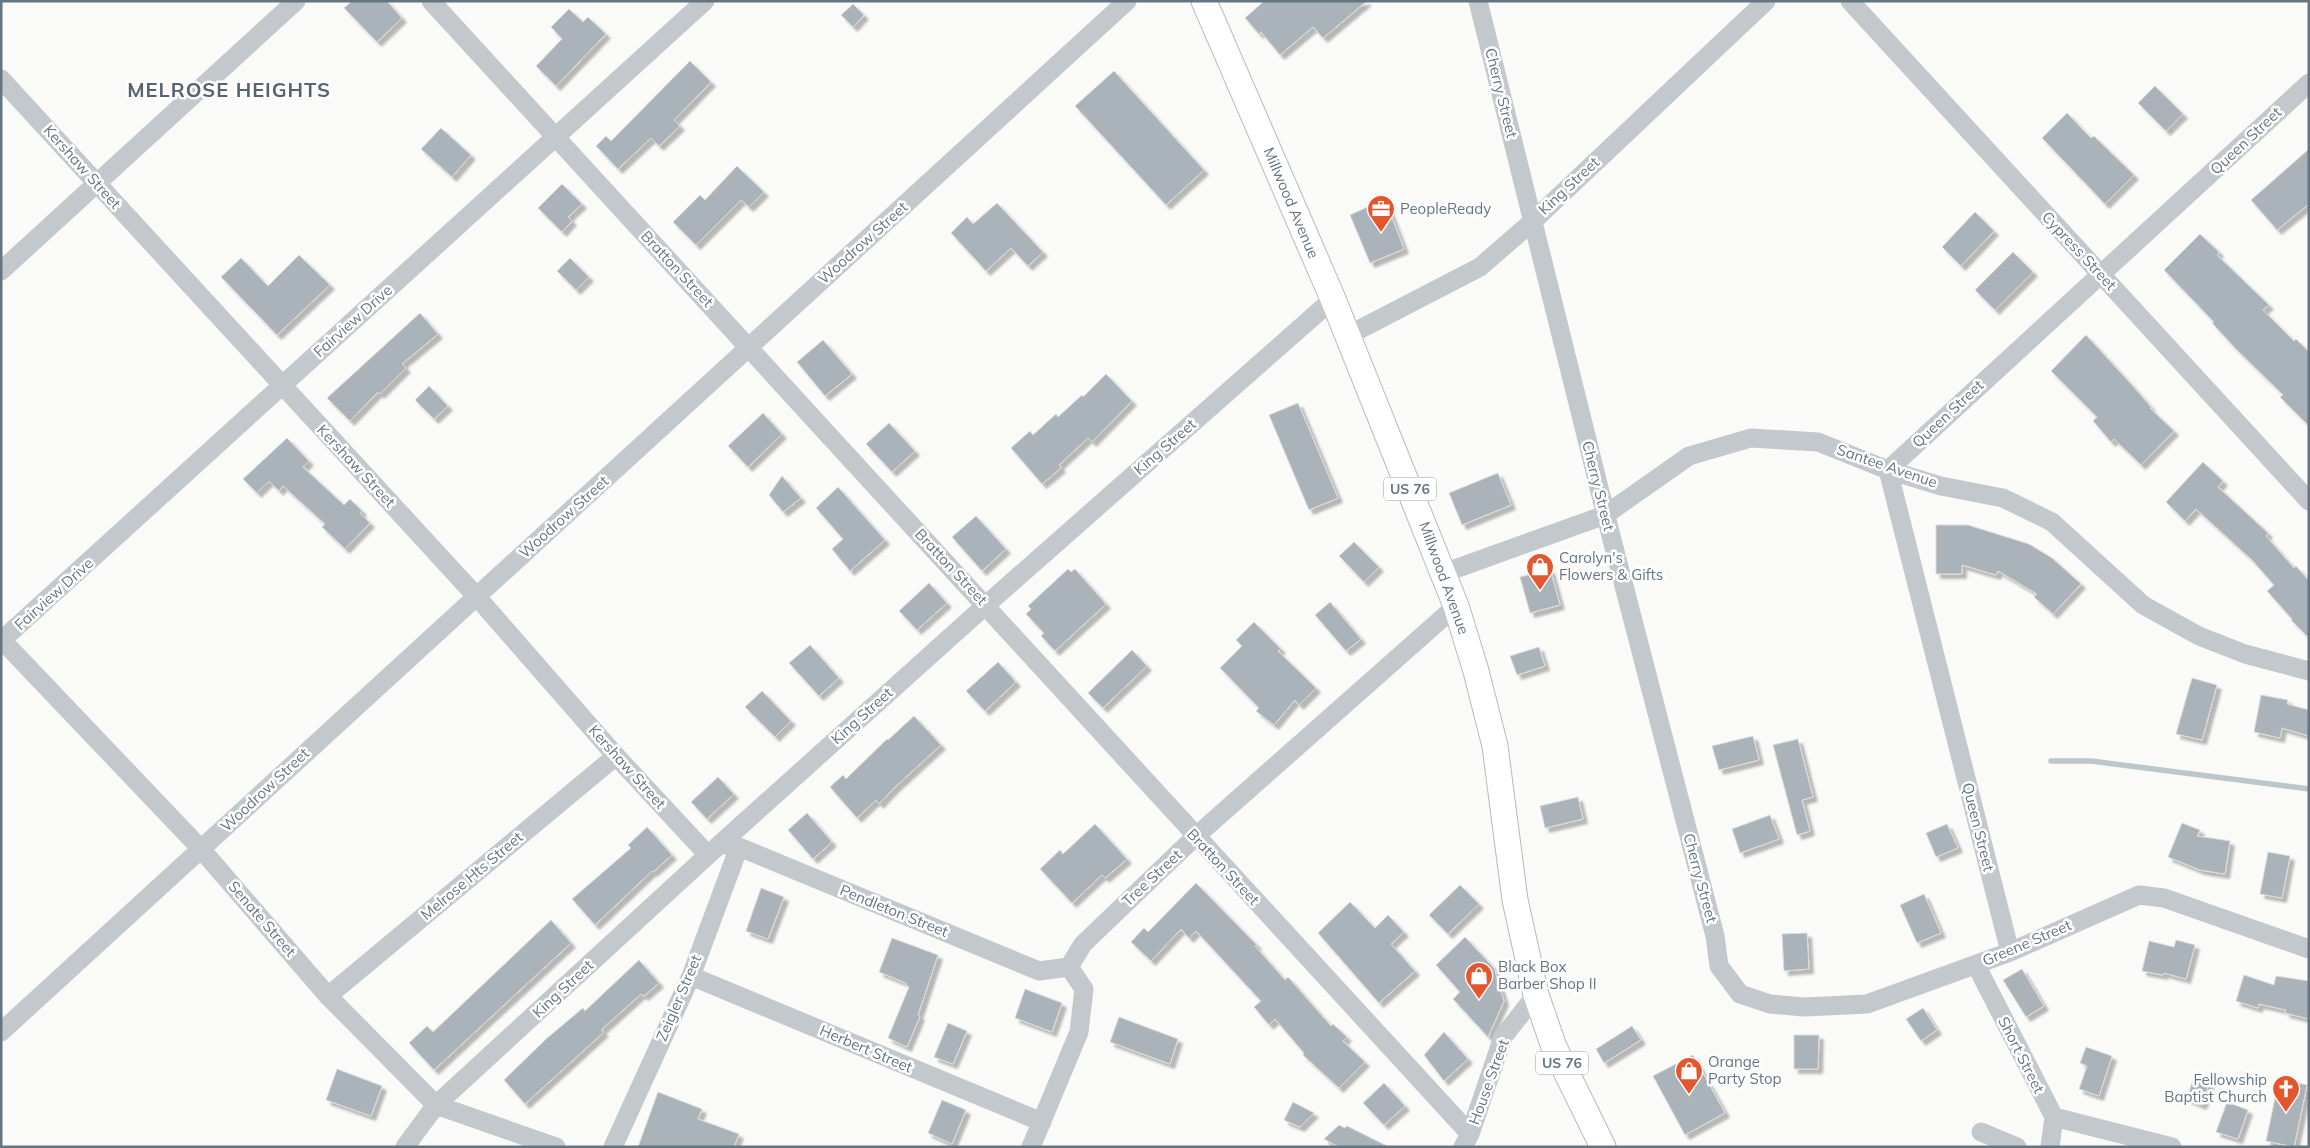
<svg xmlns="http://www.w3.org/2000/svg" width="2310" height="1148" font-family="Mulish,sans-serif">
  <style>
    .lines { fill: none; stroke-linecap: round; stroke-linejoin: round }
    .stream { stroke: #bbc7cb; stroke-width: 5.5 }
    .building { fill: #aab3b9; stroke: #dcdcda; filter: url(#shadow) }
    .major-casing { stroke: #b5babe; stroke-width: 27 }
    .minor { stroke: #c3c8cc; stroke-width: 19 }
    .major { stroke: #fff; stroke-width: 25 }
    .labels { text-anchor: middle; stroke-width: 5; stroke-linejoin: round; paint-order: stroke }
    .shield { fill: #fff; stroke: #939fa8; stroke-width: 1 }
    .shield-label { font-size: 14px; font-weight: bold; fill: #657683 }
    .street-label { font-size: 15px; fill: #657683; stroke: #fff }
    .poi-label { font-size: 15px; fill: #657683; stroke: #fff; text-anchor: start }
    .district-label { font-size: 20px; font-weight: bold; letter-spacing: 1px; fill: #57646e; stroke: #fff }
  </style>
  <defs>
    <filter id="shadow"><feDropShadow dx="4.5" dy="4.5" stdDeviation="1" flood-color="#0004"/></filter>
  </defs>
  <rect width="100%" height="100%" fill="#fafaf8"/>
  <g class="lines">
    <!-- stream -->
    <path class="stream" d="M2051,761H2091L2309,789"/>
  </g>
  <!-- building -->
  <path class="building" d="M352,1H387L402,18L377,42L344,8Z
    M1264,1H1367L1323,38L1313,27L1280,55L1261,32L1259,34L1245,18Z
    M853,4L864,15L853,27L841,15Z
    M569,9L583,22L588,17L606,34L556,86L536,66L562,39L551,27Z
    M690,61L711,82L674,120L680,126L659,146L651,138L618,169L596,146L606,136L611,141Z
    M1114,71L1204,170L1166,205L1075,106Z
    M2155,86L2183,114L2166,131L2138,103Z
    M2067,113L2091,138L2094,136L2134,175L2105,204L2042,138Z
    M441,128L471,155L452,177L421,149Z
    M2309,149V204L2277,230L2251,200Z
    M737,166L764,192L749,207L741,200L696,245L673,222L700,195L705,200Z
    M562,184L582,204L568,217L572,221L562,232L538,208Z
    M1385,199L1404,249L1370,263L1350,215Z
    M997,203L1043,252L1028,266L1011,248L986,271L951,233L967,217L973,224Z
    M1975,212L1994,231L1961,266L1942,247Z
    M2200,234L2219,252L2217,255L2269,305L2263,310L2294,341L2296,339L2309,352V426L2280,397L2283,395L2236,349L2212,323L2214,322L2164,270Z
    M2013,252L2033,272L1995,310L1975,290Z
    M299,255L330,285L277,335L221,277L241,258L268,286Z
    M570,258L589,277L576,290L557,271Z
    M420,313L438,334L402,364L406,368L380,394L378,392L350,421L327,398Z
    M2086,335L2131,384L2151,407L2150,408L2174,431L2141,465L2114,439L2111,442L2093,421L2097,417L2051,371Z
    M823,340L852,374L825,396L797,362Z
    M1106,374L1132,401L1092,442L1088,438L1059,465L1061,468L1042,484L1011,448L1030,431L1033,435L1056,414L1058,417L1082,395L1083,397Z
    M429,386L448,406L434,419L415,400Z
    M1298,403L1338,498L1309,510L1269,415Z
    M763,413L782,434L748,467L728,446Z
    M889,423L915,451L892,472L866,444Z
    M287,438L309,461L303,467L344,505L350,499L362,511L360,513L370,523L345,549L322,527L325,524L283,486L279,491L269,481L257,493L243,479Z
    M2203,462L2223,481L2218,487L2268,533L2266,536L2294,568L2296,566L2309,581V638L2291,620L2292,619L2267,591L2274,585L2252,560L2196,509L2185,521L2166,502Z
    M1498,473L1511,505L1462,525L1449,493Z
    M782,476L801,498L783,512L769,495Z
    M838,487L885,540L850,571L832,549L843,539L816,508Z
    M976,516L1006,549L982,571L952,537Z
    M1936,525H1968L2029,544L2052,558L2081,584L2053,614L2034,597L2037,594L1998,571L1996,575L1962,565V574H1936Z
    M1354,542L1379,567L1364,582L1339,556Z
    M1068,569L1071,572L1075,569L1106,604L1055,651L1041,636L1044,633L1026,614L1031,609L1028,606Z
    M1550,569L1560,605L1530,613L1520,577Z
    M929,583L947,603L917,630L899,611Z
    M1330,602L1361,639L1346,651L1315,615Z
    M1254,622L1281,649L1278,651L1316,688L1299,705L1295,700L1274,725L1256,711L1259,708L1220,668L1242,646L1236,640Z
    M810,645L839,678L819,696L789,663Z
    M1539,647L1545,666L1517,675L1510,656Z
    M1132,650L1147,666L1103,708L1088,693Z
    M998,662L1016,682L985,711L966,691Z
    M2192,678L2217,685L2202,740L2176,734Z
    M762,691L791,721L775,737L745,707Z
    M2261,695L2288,700L2287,704L2309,710V736L2282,728L2280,738L2254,732Z
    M914,716L941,745L894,788L879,804L876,800L857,818L830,787L843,775L846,779L887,739L888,740Z
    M1753,736L1759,760L1719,770L1712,746Z
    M1798,739L1813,797L1802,800L1810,831L1797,835L1773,745Z
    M718,777L734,794L707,819L691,802Z
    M1578,797L1583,819L1545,828L1540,806Z
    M807,813L832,842L813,859L788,830Z
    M1770,815L1779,839L1740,853L1732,829Z
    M2182,823L2200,830L2197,836L2230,841L2225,874L2200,870L2168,857Z
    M1095,824L1127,859L1105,878L1102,875L1072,903L1040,869L1060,850L1063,854Z
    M1947,824L1958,848L1936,857L1926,833Z
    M647,827L672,855L653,872L652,871L595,925L572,899L631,848L628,845Z
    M2268,852L2290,856L2282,898L2260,894Z
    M1196,883L1257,945L1255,946L1285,980L1288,977L1331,1026L1333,1024L1347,1037L1343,1041L1365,1062L1339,1088L1303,1055L1304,1053L1275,1019L1269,1025L1254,1007L1261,1001L1196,931L1189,938L1181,929L1151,961L1131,942L1144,928L1148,932Z
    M1460,885L1479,904L1448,934L1429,915Z
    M761,888L784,897L768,939L746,931Z
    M1924,894L1941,933L1917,943L1900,905Z
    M1350,902L1375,928L1388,915L1404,932L1391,944L1415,971L1379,1003L1318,933Z
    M551,920L571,943L434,1070L409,1043L427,1026L433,1032Z
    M1807,933L1809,969L1784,971L1782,934Z
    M1465,937L1494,968L1504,1001L1488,1037L1453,999L1460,992L1436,965Z
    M892,938L938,955L918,1015L920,1016L907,1047L888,1038L909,987L906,985V983L879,972Z
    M2176,940L2195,945L2186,979L2164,973L2163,975L2142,971L2149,941L2174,947Z
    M639,960L659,983L644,996L641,994L601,1030L604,1032L525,1104L504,1080L546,1039L583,1008L585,1011Z
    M2022,969L2044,1006L2026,1017L2003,980Z
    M2244,975L2274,985L2276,976L2309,981V1019L2285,1013L2286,1010L2259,1004L2258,1008L2236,1001Z
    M1025,989L1062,1003L1052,1032L1015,1018Z
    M1923,1008L1937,1030L1921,1041L1906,1019Z
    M1119,1017L1178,1039L1170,1064L1110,1042Z
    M948,1023L967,1031L953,1064L934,1057Z
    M1632,1026L1641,1040L1604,1063L1596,1049Z
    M1444,1032L1468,1059L1444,1081L1424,1055Z
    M1794,1035H1819L1818,1069H1794Z
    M2086,1047L2112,1056L2099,1096L2079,1089L2087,1066L2080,1063Z
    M1693,1055L1725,1113L1685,1135L1653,1076Z
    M337,1069L382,1086L371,1116L326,1100Z
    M2194,1076L2210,1081L2202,1105L2187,1099Z
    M2279,1079L2307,1085L2294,1147L2266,1141Z
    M1384,1083L1405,1106L1384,1125L1363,1103Z
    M658,1092L702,1109L698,1119L739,1134L734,1147H638Z
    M942,1100L966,1110L952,1144L928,1133Z
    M1293,1102L1314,1113L1300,1127L1284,1120Z
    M2227,1102L2248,1110L2238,1139L2216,1132Z
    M1339,1125L1345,1128L1347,1126L1389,1147H1339L1324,1139Z"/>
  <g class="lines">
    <defs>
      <path id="major" d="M1204,1L1333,299L1456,606L1476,671L1495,746L1515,900L1536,995L1554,1047L1603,1147"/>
    </defs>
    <!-- major casing -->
    <use href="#major" class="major-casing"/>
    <!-- minor -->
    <path class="minor" d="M431,1C778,378 1122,758 1470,1134
      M1478,1L1611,536L1715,936L1719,966L1740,994L1770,1004L1804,1007L1867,1004L2010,952L2139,895L2164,898L2309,949
      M1850,1L2309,501
      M1,79L477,597L616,756L708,855
      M1,271L296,1
      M1347,336L1480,267L1533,221L1766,1
      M1444,573L1605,515L1689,456L1751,438L1818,442L1888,470L1941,486L2003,498L2052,522L2143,605L2199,636L2245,654L2309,671
      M1,639L201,849L328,996L436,1105L556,1147
      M1,641L705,1
      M720,844L739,847L1039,971L1069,967
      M2010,952L1888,470L2309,83
      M1976,965L2054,1117L2050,1147
      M1069,967L1083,944L1195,837L1456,606
      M691,976L1042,1122
      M328,996L616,756
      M1,1032L1127,1
      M2054,1117L2172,1147
      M1981,1132L2017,1147
      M405,1147L436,1105L708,855L986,605L1333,299
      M613,1147L691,976L739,847
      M1031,1147L1079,1032L1084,989L1069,967
      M1463,1147L1470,1134L1503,1037L1536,995"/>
    <!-- major -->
    <use href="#major" class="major"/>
  </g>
  <!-- icons -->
  <defs>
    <symbol id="office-pin" viewBox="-11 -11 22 30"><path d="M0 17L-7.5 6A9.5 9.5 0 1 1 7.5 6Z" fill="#e4572e" stroke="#fff"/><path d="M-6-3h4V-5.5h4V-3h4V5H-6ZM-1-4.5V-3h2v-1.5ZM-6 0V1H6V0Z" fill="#fff"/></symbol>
    <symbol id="shop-pin" viewBox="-11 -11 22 30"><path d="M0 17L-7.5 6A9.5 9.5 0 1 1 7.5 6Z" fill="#e4572e" stroke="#fff"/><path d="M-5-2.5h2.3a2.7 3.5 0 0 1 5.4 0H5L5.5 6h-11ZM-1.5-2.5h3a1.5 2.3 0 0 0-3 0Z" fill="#fff"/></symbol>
    <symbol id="church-pin" viewBox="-11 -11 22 30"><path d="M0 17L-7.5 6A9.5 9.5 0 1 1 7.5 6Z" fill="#e4572e" stroke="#fff"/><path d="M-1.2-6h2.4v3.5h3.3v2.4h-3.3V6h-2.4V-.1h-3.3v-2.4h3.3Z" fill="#fff"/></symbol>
  </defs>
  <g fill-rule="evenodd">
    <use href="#office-pin" x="1365" y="193" width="32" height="43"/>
    <use href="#shop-pin" x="1524" y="551" width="32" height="43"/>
    <use href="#shop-pin" x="1463" y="960" width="32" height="43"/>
    <use href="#shop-pin" x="1673" y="1055" width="32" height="43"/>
    <use href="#church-pin" x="2270" y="1073" width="32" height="43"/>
  </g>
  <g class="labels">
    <!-- shield labels -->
    <g class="shield">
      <rect x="1384" y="477.5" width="52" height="23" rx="4"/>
      <rect x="1536" y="1051.5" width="52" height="23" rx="4"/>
    </g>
    <g class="shield-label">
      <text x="1410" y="494">US 76</text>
      <text x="1562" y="1068">US 76</text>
    </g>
    <!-- street labels -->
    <g class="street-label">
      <text transform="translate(1501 93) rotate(76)" y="5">Cherry Street</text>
      <text transform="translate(2246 141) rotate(-43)" y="5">Queen Street</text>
      <text transform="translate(82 167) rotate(48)" y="5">Kershaw Street</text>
      <text transform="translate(1569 186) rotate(-43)" y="5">King Street</text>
      <text transform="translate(1291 203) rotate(67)" y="5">Millwood Avenue</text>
      <text transform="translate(863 243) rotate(-42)" y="5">Woodrow Street</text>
      <text transform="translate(2079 251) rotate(47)" y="5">Cypress Street</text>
      <text transform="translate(677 269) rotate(47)" y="5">Bratton Street</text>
      <text transform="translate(353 321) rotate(-42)" y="5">Fairview Drive</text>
      <text transform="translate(1948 414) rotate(-43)" y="5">Queen Street</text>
      <text transform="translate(1165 447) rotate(-41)" y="5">King Street</text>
      <text transform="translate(356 466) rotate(47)" y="5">Kershaw Street</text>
      <text transform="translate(1887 466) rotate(19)" y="5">Santee Avenue</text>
      <text transform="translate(1598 486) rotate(76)" y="5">Cherry Street</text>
      <text transform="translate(564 517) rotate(-42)" y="5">Woodrow Street</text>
      <text transform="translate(951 567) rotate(47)" y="5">Bratton Street</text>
      <text transform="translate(1444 578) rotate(70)" y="5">Millwood Avenue</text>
      <text transform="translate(54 594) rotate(-42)" y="5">Fairview Drive</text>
      <text transform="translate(862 716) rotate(-42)" y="5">King Street</text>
      <text transform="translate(627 767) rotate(48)" y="5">Kershaw Street</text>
      <text transform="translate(265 790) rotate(-43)" y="5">Woodrow Street</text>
      <text transform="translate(1978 827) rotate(76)" y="5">Queen Street</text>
      <text transform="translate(1223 867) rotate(47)" y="5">Bratton Street</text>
      <text transform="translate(472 876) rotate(-40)" y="5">Melrose Hts Street</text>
      <text transform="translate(1152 878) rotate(-43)" y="5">Tree Street</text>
      <text transform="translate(1700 878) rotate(75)" y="5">Cherry Street</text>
      <text transform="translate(894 911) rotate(22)" y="5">Pendleton Street</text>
      <text transform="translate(262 919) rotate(49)" y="5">Senate Street</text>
      <text transform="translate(2027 943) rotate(-23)" y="5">Greene Street</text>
      <text transform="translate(563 989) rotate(-43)" y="5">King Street</text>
      <text transform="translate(679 998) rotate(-67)" y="5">Zeigler Street</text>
      <text transform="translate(866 1049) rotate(23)" y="5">Herbert Street</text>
      <text transform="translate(2021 1055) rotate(63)" y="5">Short Street</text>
      <text transform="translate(1489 1082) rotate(-70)" y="5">House Street</text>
    </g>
    <!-- poi labels -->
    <g class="poi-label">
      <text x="1400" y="214">PeopleReady</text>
      <text x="1559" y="563">Carolyn's<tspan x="1559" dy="17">Flowers &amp; Gifts</tspan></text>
      <text x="1498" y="972">Black Box<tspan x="1498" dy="17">Barber Shop II</tspan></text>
      <text x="1708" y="1067">Orange<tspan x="1708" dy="17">Party Stop</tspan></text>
      <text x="2267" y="1085" text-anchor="end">Fellowship<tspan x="2267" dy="17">Baptist Church</tspan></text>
    </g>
    <!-- district labels -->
    <g class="district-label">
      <text x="229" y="97">MELROSE HEIGHTS</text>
    </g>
  </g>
  <!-- border -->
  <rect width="2310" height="1148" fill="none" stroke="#657683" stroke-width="5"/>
</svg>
